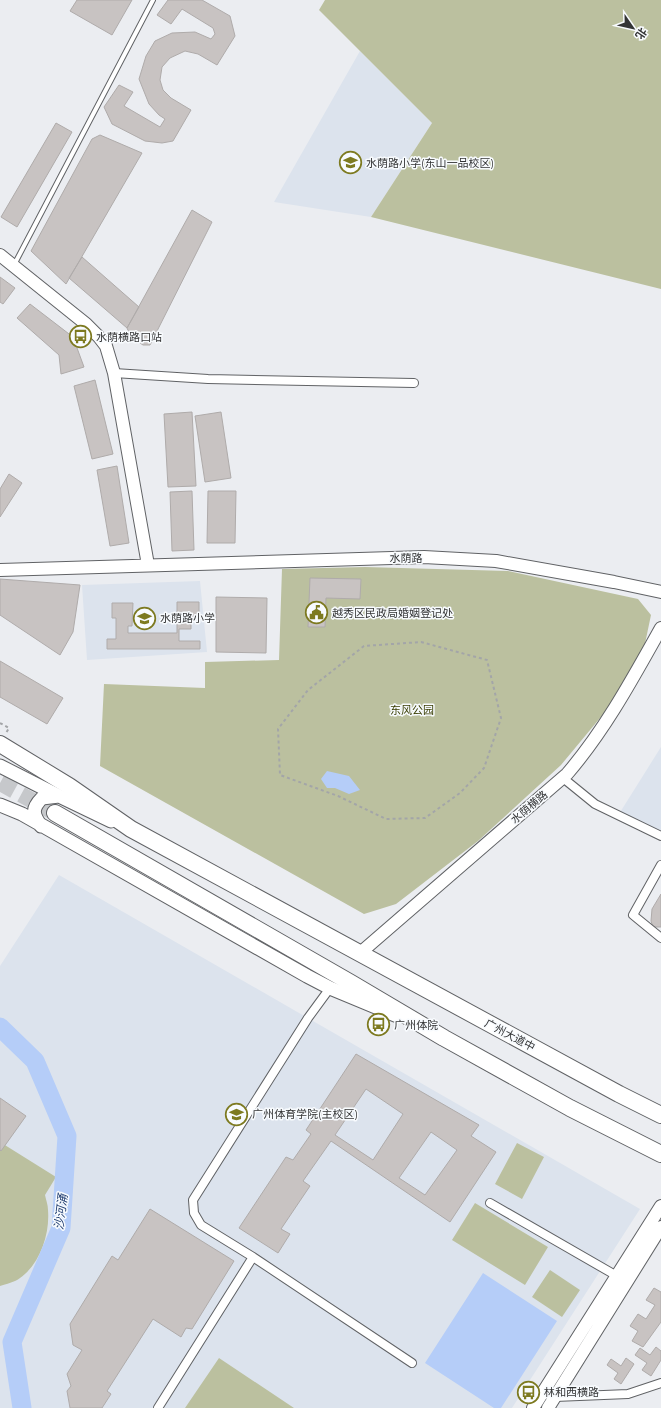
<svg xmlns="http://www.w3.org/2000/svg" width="661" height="1408" font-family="Montserrat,'Noto Sans SC',sans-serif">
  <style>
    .built { fill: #dce3ed }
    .green { fill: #bbc09f }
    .water { fill: #b5cdf8 }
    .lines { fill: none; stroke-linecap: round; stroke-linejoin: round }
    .river { stroke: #b5cdf8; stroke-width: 19 }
    .building { fill: #c8c3c2; stroke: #afabaa; fill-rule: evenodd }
    .highway-tunnel { stroke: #c6c8cb; stroke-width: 16; stroke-dasharray: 16 8; stroke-linecap: butt }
    .lane-casing { stroke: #606265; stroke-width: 6 }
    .street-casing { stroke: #606265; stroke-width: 10 }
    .secondary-casing { stroke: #606265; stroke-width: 14 }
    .primary-casing { stroke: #606265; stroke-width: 15 }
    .highway-casing { stroke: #606265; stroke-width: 18 }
    .path { stroke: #a3a5a8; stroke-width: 2; stroke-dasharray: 3 3; stroke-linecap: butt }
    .lane { stroke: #fff; stroke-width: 4 }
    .street { stroke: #fff; stroke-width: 8 }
    .secondary { stroke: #fff; stroke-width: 12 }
    .primary { stroke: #fff; stroke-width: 13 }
    .highway { stroke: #fff; stroke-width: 16 }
    .labels { text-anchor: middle; stroke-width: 3; stroke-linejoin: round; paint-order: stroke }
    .poi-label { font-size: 11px; fill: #333435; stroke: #f8fbfe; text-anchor: start }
    .street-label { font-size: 11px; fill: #333435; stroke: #f8fbfe }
    .park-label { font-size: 11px; fill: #383d02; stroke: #f8fbfe }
    .water-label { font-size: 12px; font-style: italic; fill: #213e71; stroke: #f8fbfe }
  </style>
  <rect width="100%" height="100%" fill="#ebedf1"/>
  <!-- built -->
  <path class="built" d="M360,51L432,123L371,217L274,202Z
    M200,581L207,652L87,660L82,585Z
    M661,747V834L619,814Z
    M59,875L640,1209L512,1408H0V966Z"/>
  <!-- green -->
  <path class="green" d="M325,0H661V289L371,217L432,123L319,10Z
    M365,567L508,571L638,599L651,615L643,653L610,706L561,765L478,841L396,904L364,914L100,766L104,684L205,688V662L279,660L282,569Z
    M0,1142L56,1177L45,1195C46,1200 48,1205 48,1210C50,1234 40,1264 20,1278C15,1282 6,1284 0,1286Z
    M517,1143L544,1157L522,1199L495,1184Z
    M475,1203L548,1247L525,1285L452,1240Z
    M550,1270L580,1290L562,1317L532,1297Z
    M219,1358L294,1408H185Z"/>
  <!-- water -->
  <path class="water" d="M327,771L349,776L360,790L349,794L335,788H327L321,779Z
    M483,1273L557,1321L501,1408H494L425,1363Z"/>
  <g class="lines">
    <!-- river -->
    <path class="river" d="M0,1027L35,1061L67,1136L61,1228L12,1342L22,1408"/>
  </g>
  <!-- building -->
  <path class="building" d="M77,0H132L112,35L70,11Z
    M168,0H202L230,16L235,36L217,65L198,54L185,51L170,58L162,67L160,80L163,90L171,98L191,110L173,141L162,143L145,141L112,124L104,107L119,85L133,92L124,106L160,127L165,119L159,115L149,104L139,79L146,56L155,41L172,33L195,32L211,39L215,34L213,28L182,9L171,24L157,15Z
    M56,123L72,132L17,227L1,217Z
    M100,135L142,153L66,284L31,251L92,139Z
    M192,210L212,222L150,345H143L131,337L127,328Z
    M82,257L139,307L127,328L69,278Z
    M0,277L15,288L3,304L0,302Z
    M30,304L73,337L84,367L61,374L59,355L17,318Z
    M95,380L113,454L92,459L74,386Z
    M192,412L196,486L168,487L164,414Z
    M221,412L231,478L205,482L195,416Z
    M117,466L129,543L110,546L97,470Z
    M9,474L22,483L0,517V489Z
    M192,491L194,550L172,551L170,492Z
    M208,491H236L235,543H207Z
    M310,578L361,579L360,599L326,598L325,627H308Z
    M0,579L80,585L73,632L60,655L0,615Z
    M216,597L267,598L266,653L216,652Z
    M177,602H199V618H191V629H179V641H200V649H107V639H116V618H112V603H133L132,626H128V633H177Z
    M0,661L63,698L47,724L0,697Z
    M661,894V927H653L651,921L652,909Z
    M356,1054L479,1125L471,1136L496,1152L450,1222L331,1141L303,1181L310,1186L281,1229L290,1234L278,1253L239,1228L286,1157L293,1160L311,1134L306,1130ZM366,1089L403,1114L373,1160L335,1135ZM431,1132L457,1150L425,1195L399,1178Z
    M0,1098L26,1116L1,1151L0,1150Z
    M150,1209L234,1261L192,1329L186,1328L181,1337L153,1319L107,1391L111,1394L102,1408H70L67,1391L71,1386L67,1374L82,1350L73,1345L70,1324L112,1256L118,1260Z
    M654,1288L661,1292V1322L643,1347L632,1341L638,1331L630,1326L638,1314L646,1319L655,1305L646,1300Z
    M656,1347L661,1351V1360L651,1376L642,1370L647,1363L635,1355L640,1348L650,1355Z
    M626,1358L634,1364L621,1384L614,1379L618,1373L607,1365L611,1359L621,1366Z"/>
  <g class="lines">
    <!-- highway-tunnel -->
    <path class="highway-tunnel" d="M0,783L55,813"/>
    <defs>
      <path id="lane" d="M14,265L153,0"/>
      <path id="street" d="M114,373L208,379L414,383
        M563,778L595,804L661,836
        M661,865L633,915L661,938
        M490,1203L617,1276
        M253,1257L412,1363
        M555,1397L628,1394L661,1383
        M158,1408L253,1257L201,1225L194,1213L193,1200L308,1018L330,988"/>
      <path id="secondary" d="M0,255L86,324L99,337L106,346L114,373L148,565
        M0,570L424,557L496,561L614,582L661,592
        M359,954L567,774C605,730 633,678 661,628
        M533,1408L661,1206
        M548,1408L661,1227"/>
      <path id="primary" d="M0,766L59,796L111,821
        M0,805L22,814L307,976L330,988L395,1015
        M41,826C33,815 31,809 42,798L59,796"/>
      <path id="highway" d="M0,744L69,786L131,829L619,1094L661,1115
        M55,813L351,983L444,1038L570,1108L661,1154"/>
    </defs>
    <!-- lane casing -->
    <use href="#lane" class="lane-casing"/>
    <!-- street casing -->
    <use href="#street" class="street-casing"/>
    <!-- secondary casing -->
    <use href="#secondary" class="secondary-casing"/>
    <!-- primary casing -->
    <use href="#primary" class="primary-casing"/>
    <!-- highway casing -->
    <use href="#highway" class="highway-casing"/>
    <!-- path -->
    <path class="path" d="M421,642L487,660L501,718L484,768L460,793L425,818L386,819L338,796L280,775L278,729L308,690L364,646Z
      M0,723L9,728L6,733"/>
    <!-- lane -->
    <use href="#lane" class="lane"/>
    <!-- street -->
    <use href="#street" class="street"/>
    <!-- secondary -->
    <use href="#secondary" class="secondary"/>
    <!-- primary -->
    <use href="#primary" class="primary"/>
    <!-- highway -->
    <use href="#highway" class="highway"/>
  </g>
  <!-- icons -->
  <defs>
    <symbol id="school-ring" viewBox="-11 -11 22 22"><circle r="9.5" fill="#f8fbfe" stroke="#7d7a20" stroke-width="1.5"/><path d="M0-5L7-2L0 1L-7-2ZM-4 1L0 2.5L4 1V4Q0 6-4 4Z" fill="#7d7a20"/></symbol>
    <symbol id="bus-ring" viewBox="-11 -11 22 22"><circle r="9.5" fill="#f8fbfe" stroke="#7d7a20" stroke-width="1.5"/><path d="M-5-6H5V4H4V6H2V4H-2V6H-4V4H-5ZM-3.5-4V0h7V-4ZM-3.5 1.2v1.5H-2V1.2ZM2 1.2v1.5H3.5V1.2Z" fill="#7d7a20"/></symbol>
    <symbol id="civic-ring" viewBox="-11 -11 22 22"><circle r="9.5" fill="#f8fbfe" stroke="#7d7a20" stroke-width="1.5"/><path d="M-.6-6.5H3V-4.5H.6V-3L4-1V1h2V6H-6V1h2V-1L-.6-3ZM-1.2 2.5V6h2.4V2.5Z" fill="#7d7a20"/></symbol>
    <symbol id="university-ring" viewBox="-11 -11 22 22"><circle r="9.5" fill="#f8fbfe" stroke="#7d7a20" stroke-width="1.5"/><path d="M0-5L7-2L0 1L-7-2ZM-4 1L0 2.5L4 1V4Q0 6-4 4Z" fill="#7d7a20"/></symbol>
  </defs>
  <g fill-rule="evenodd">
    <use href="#school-ring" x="338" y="150" width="25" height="25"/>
    <use href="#bus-ring" x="68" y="324" width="25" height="25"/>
    <use href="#civic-ring" x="304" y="600" width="25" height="25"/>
    <use href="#school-ring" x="132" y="606" width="25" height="25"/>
    <use href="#bus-ring" x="366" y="1012" width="25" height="25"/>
    <use href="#university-ring" x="224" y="1102" width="25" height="25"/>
    <use href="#bus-ring" x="516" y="1380" width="25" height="25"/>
  </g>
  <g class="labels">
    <!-- poi labels -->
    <g class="poi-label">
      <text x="366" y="167">水荫路小学(东山一品校区)</text>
      <text x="96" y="341">水荫横路口站</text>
      <text x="332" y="617">越秀区民政局婚姻登记处</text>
      <text x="160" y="622">水荫路小学</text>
      <text x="394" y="1029">广州体院</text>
      <text x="252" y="1118">广州体育学院(主校区)</text>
      <text x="544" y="1396">林和西横路</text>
    </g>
    <!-- street labels -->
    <g class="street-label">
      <text x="406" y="562">水荫路</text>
      <text transform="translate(529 807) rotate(-40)" y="4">水荫横路</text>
      <text transform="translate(510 1035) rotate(28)" y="4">广州大道中</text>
    </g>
    <!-- park labels -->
    <g class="park-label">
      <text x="412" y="714">东风公园</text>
    </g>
    <!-- water labels -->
    <g class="water-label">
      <text transform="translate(61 1212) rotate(-83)" y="4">沙河涌</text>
    </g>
  </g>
  <!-- north arrow -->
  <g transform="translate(633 28) rotate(124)" stroke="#f8fbfe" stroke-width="3" paint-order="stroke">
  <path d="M0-3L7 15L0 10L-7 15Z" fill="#333435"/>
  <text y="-6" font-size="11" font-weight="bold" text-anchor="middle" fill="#333435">北</text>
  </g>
</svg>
